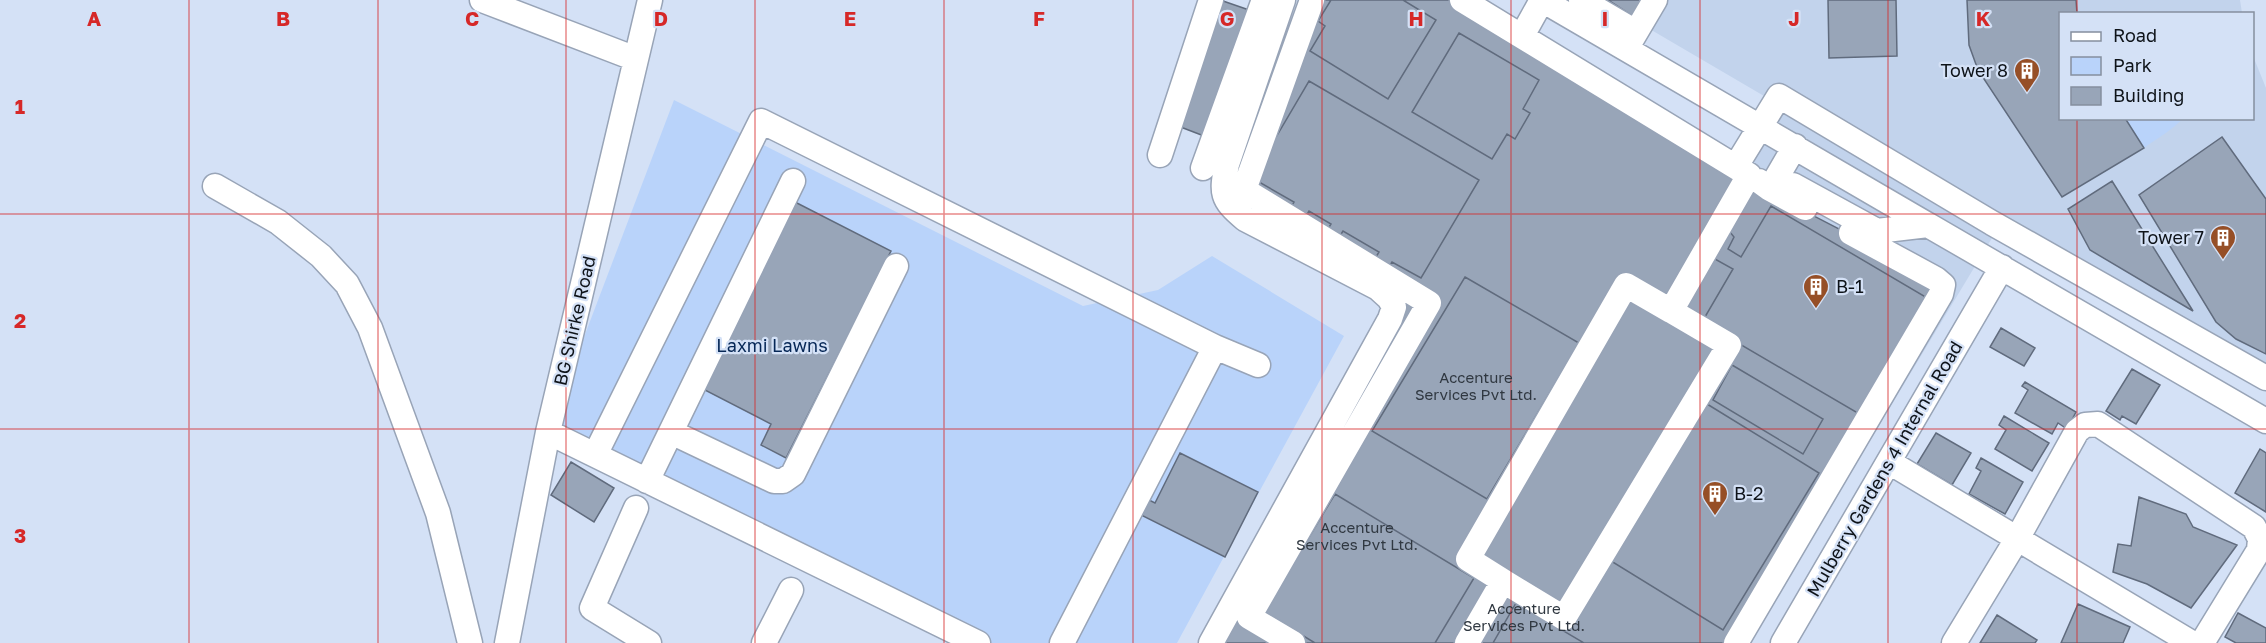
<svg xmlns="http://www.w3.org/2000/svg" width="2266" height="643" font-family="'Golos Text',sans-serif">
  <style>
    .built { fill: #c2d3ec }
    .green { fill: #b9d3fa }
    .building { fill: #98a5b8; stroke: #606b7d; stroke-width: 1.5 }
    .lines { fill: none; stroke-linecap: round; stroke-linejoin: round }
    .minor-casing { stroke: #98a4b7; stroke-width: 27 }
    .minor { stroke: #fff; stroke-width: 24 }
    .grid { fill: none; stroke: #d62828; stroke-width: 1.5; stroke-opacity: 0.55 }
    .labels { text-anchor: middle; stroke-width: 4.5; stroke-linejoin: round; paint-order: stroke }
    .number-label { font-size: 15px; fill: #303841 }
    .poi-label { font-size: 18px; fill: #0e1319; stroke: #d4e1f6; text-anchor: end }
    .street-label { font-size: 18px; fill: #0e1319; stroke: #d4e1f6 }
    .park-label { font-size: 18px; fill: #062756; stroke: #d4e1f6 }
    .grid-label { font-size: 20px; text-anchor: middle; font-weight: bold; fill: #d62828; stroke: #d4e1f6; stroke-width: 4.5; stroke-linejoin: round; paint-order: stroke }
  </style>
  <rect width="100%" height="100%" fill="#d4e1f6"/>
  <!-- built -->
  <path class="built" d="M1648,0H2240L2242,13L2060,14V118H2252L2253,56L2266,88V391L1995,233L1748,643L1728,186L1776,103L1636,21Z"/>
  <!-- green -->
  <path class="green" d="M674,100L1083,306L1158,290L1212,256L1344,336L1177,643H978L548,432Z
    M2125,119H2182C2175,128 2155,140 2144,148Z"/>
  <!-- building -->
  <path class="building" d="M1312,0H1458L1717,166L1936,279L1743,643H1214L1406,288L1244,190Z
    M1331,0H1403L1436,20L1388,99L1310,51L1325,26L1318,21Z
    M1608,0H1644L1634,17Z
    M1828,0H1896L1897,56L1829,58Z
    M1967,0H2076L2077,14H2060V118H2125L2144,148L2062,197L1978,70L1969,45Z
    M1223,1L1252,11L1204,136L1178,126Z
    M1459,33L1539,80L1523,109L1530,113L1515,139L1507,134L1492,159L1412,112Z
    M1309,81L1479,180L1421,278L1392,262L1387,270L1373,262L1379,252L1343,231L1338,239L1326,232L1331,224L1309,211L1304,219L1289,211L1294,202L1252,178Z
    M2222,137L2266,199V354L2236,339L2216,322L2139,195Z
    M2112,181L2193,311L2090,250L2068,209Z
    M793,201L891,251L786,458L761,445L771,424L699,387Z
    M1771,206L1929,299L1861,415L1702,322L1733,269L1713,258L1730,232L1734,237L1728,249L1741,257Z
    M1465,277L1579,343L1487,499L1372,431Z
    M2001,328L2035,348L2024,366L1990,347Z
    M1732,365L1823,419L1803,454L1713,400Z
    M2132,369L2160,385L2136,424L2122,416L2120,420L2106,411Z
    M2025,382L2076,412L2067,429L2058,423L2052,434L2015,413L2028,390L2022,386Z
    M1707,404L1819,473L1723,630L1611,561Z
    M2004,416L2049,443L2032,471L1995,449L2006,430L1999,425Z
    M1936,433L1971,453L1952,485L1917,464Z
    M2260,449L2266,453V512L2235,493Z
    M1180,453L1258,492L1225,557L1137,513L1145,498L1155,503Z
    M1981,458L2023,482L2005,514L1969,494L1981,471L1976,468Z
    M571,462L614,488L594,522L551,495Z
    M1335,494L1474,578L1435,643H1315L1264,612Z
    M2139,497L2186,514L2193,527L2237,545L2191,608L2147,584L2113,572L2118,544L2131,546Z
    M1516,603L1584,643H1493Z
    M2078,604L2130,627L2123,643H2061Z
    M2238,613L2266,628V643H2236L2225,637Z
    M1997,615L2037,640L2035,643H1980Z"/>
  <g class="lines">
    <defs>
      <path id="minor" d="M482,0L636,59
        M1462,0L1749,175L1671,311L1729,345L1564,618L1503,581
        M1581,0L1636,32
        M1522,36L1542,0L1928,225L1877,231L1793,185
        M1629,44L1655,0
        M1160,155L1211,0
        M1736,166L1779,96L1992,223L2266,378
        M1203,168L1262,5
        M1759,181L1770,189L1795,146
        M215,186L278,222L321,256L347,284L370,328L438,513L470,643
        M1770,189L1805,208
        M1928,225L2266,421
        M1215,347L1258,365
        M548,432L978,643
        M671,432L774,481H783L793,474L896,266
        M595,455L761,121L1215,347L1062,643
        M1889,462L2192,643
        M647,481L793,181
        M636,508L592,608L649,643
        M507,643L548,432L650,0
        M764,643L791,590
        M1211,643L1390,319L1394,307L1389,298L1378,288L1245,219C1221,199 1221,193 1227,164L1283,0
        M1293,643L1249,617L1429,303L1244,190L1312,0
        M1467,643L1503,581L1468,559L1626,285L1671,311
        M1736,643L1941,294L1943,285L1936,279L1851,233
        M1783,643L2002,267
        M1954,643L2017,539L2077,431L2085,425L2098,424L2254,527L2260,539L2259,550L2202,643"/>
    </defs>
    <!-- minor casing -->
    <use href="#minor" class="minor-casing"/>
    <!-- minor -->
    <use href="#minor" class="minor"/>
  </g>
  <!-- grid -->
  <path class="grid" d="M189,0V643M378,0V643M566,0V643M755,0V643M944,0V643M1133,0V643M1322,0V643M1511,0V643M1700,0V643M1888,0V643M2077,0V14M2077,118V643M0,214H2266M0,429H2266"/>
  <!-- icons -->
  <defs>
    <symbol id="building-pin" viewBox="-11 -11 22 30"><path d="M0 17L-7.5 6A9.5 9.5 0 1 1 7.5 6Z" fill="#964f27" stroke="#d4e1f6"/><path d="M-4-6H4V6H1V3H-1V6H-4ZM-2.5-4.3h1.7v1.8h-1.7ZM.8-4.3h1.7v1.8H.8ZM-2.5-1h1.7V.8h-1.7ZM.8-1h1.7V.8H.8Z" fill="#fff"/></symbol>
  </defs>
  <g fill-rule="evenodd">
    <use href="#building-pin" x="2012" y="56" width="30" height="40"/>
    <use href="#building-pin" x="2208" y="223" width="30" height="40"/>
    <use href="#building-pin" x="1801" y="272" width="30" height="40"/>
    <use href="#building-pin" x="1700" y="479" width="30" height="40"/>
  </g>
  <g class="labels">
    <!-- number labels -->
    <g class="number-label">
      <text x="1476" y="383">Accenture<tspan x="1476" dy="17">Services Pvt Ltd.</tspan></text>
      <text x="1357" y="533">Accenture<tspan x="1357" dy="17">Services Pvt Ltd.</tspan></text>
      <text x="1524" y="614">Accenture<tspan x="1524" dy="17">Services Pvt Ltd.</tspan></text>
    </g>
    <!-- poi labels -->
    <g class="poi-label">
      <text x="2008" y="77">Tower 8</text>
      <text x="2204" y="244">Tower 7</text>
      <text x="1836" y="293" text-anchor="start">B-1</text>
      <text x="1734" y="500" text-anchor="start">B-2</text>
    </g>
    <!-- street labels -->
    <g class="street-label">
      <text transform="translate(575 321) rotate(-77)" y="6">BG Shirke Road</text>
      <text transform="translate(1885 469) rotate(-60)" y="6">Mulberry Gardens 4 Internal Road</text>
    </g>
    <!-- park labels -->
    <g class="park-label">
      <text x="772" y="352">Laxmi Lawns</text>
    </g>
  </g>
  <g class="grid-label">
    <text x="94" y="26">A</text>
    <text x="283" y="26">B</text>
    <text x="472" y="26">C</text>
    <text x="661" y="26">D</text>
    <text x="850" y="26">E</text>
    <text x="1039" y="26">F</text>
    <text x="1227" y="26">G</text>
    <text x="1416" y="26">H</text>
    <text x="1605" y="26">I</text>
    <text x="1794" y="26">J</text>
    <text x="1983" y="26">K</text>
    <text x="20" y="114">1</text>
    <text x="20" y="328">2</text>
    <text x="20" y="543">3</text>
  </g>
  <!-- legend -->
  <rect x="2059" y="12" width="195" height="108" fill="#d4e1f6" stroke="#858f9e" stroke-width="1.5"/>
  <rect x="2071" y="32" width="30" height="9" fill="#ffffff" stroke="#858f9e" stroke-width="1.5"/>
  <text x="2113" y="42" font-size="18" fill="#0e1319">Road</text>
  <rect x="2071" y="57" width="30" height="18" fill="#b9d3fa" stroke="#858f9e" stroke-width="1.5"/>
  <text x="2113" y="72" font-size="18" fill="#0e1319">Park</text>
  <rect x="2071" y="87" width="30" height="18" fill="#98a5b8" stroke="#858f9e" stroke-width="1.5"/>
  <text x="2113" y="102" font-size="18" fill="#0e1319">Building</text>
</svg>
